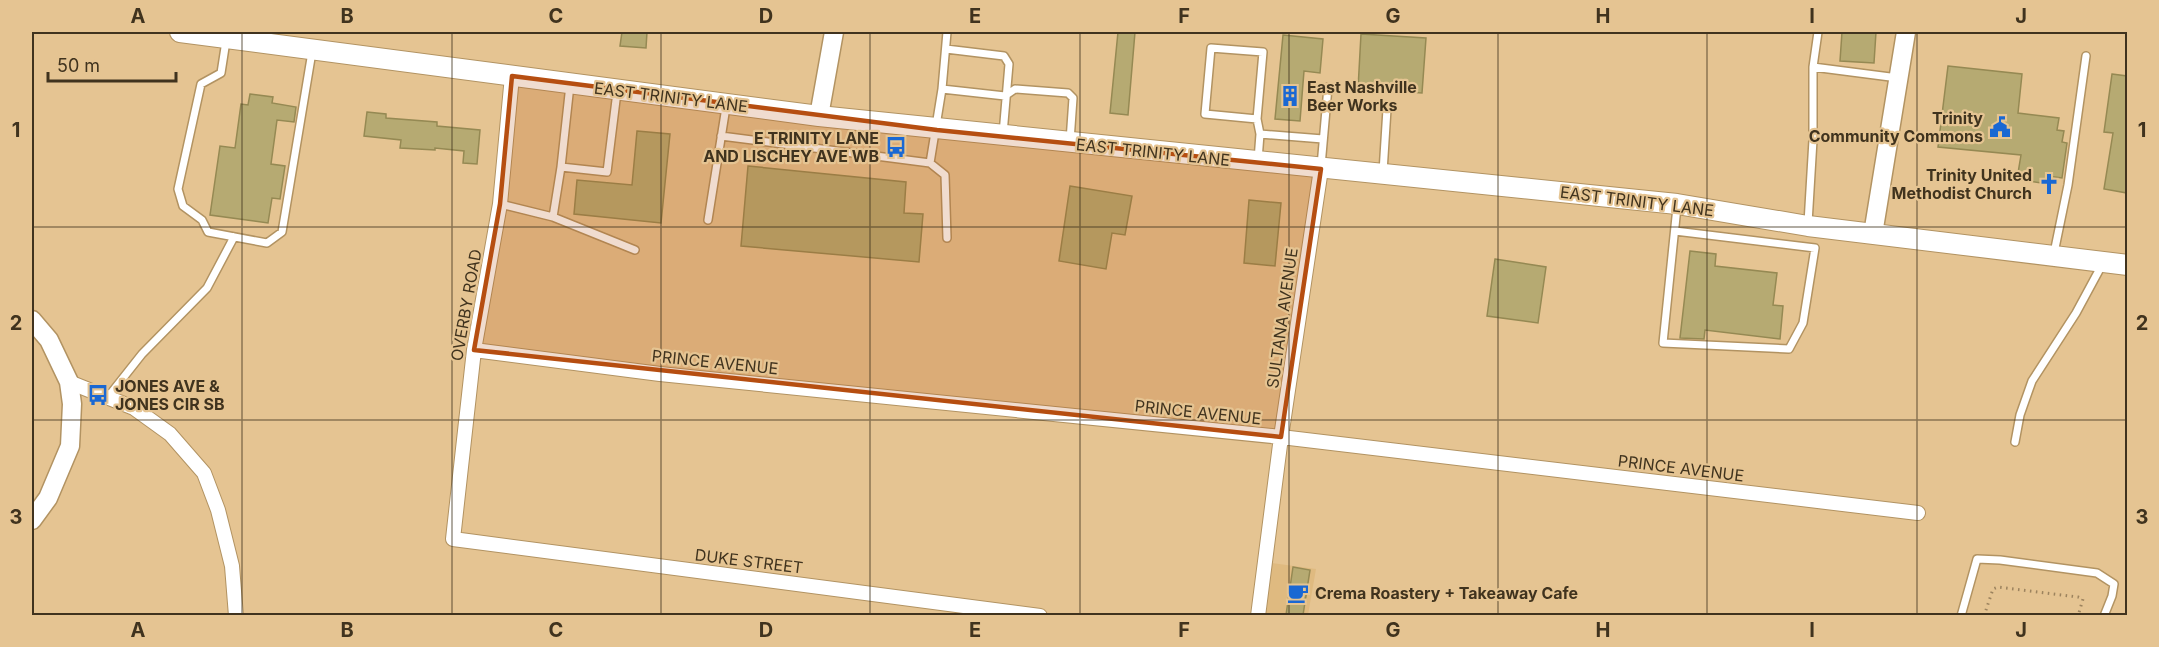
<svg xmlns="http://www.w3.org/2000/svg" width="2159" height="647" font-family="Inter,sans-serif">
  <style>
    .built { fill: #dfba80 }
    .building { fill: #b6aa72; stroke: #958953; stroke-width: 1.5 }
    .lines { fill: none; stroke-linecap: round; stroke-linejoin: round }
    .service-casing { stroke: #b29362; stroke-width: 10 }
    .minor-casing { stroke: #b29362; stroke-width: 16 }
    .tertiary-casing { stroke: #b29362; stroke-width: 21 }
    .secondary-casing { stroke: #b29362; stroke-width: 22 }
    .path { stroke: #9c835e; stroke-width: 3; stroke-dasharray: 1.5 4.5; stroke-linecap: butt }
    .service { stroke: #fff; stroke-width: 7 }
    .minor { stroke: #fff; stroke-width: 14 }
    .tertiary { stroke: #fff; stroke-width: 18 }
    .secondary { stroke: #fff; stroke-width: 20 }
    .marked { fill: #b64e11; fill-opacity: 0.2; stroke: #b64e11; stroke-width: 4.5; stroke-linejoin: round }
    .grid { fill: none; stroke: #40331e; stroke-width: 1.5; stroke-opacity: 0.55 }
    .labels { text-anchor: middle; stroke-width: 4.5; stroke-linejoin: round; paint-order: stroke }
    .poi-label { font-size: 16px; font-weight: bold; fill: #40331e; stroke: #e5c492; text-anchor: start }
    .street-label { font-size: 16px; fill: #40331e; stroke: #e5c492 }
    .neatline { fill: none; stroke: #40331e; stroke-width: 2 }
    .grid-label { font-size: 20px; text-anchor: middle; font-weight: bold; fill: #40331e }
  </style>
  <rect width="100%" height="100%" fill="#e5c492"/>
  <!-- built -->
  <path class="built" d="M1264,562L1316,569L1308,615L1258,616Z"/>
  <!-- building -->
  <path class="building" d="M622,32H647L646,48L620,46Z
    M1118,32H1135L1128,115L1110,113Z
    M1842,32H1876L1874,63L1840,61Z
    M1361,34L1426,38L1422,93L1358,89Z
    M1283,35L1323,39L1320,73L1304,71L1300,121L1275,119Z
    M1948,66L2022,74L2018,113L2059,118L2057,130L2064,131L2062,142L2067,143L2062,178L2048,176L2047,184L2017,179L2021,155L1938,147Z
    M2112,74L2127,76V193L2104,189L2113,133L2104,132Z
    M250,94L273,97L272,103L296,107L294,122L277,120L271,164L285,166L280,199L272,198L268,223L210,215L220,146L235,148L241,104L248,105Z
    M367,112L386,114V118L437,122V126L480,130L477,164L463,163L464,151L435,148V150L400,148L401,140L364,136Z
    M637,131L670,134L661,223L574,214L577,180L632,185Z
    M748,166L906,182L904,213L923,214L919,262L741,246Z
    M1070,186L1132,196L1125,235L1112,233L1106,269L1059,261Z
    M1249,200L1281,203L1275,266L1244,263Z
    M1690,251L1716,254L1715,266L1777,273L1773,305L1783,306L1780,339L1705,330L1704,339L1680,338Z
    M1495,259L1546,267L1538,323L1487,316Z
    M1293,567L1310,570L1303,615H1286Z"/>
  <g class="lines">
    <defs>
      <path id="service" d="M947,32L942,89L1005,96L1015,89L1068,93L1073,98L1070,141
        M1818,32L1813,67L1898,78
        M226,41L221,73L201,84L178,189L183,206L202,220L208,232L267,243L282,232L312,52
        M946,49L1004,56L1009,64L1003,134
        M570,85L561,167L607,172L617,92
        M1257,119L1205,114L1211,48L1263,52L1257,119L1260,134L1258,160
        M1260,134L1323,139
        M721,136L930,163L945,175L947,238
        M930,163L942,89
        M1321,166L1328,87
        M1383,172L1387,109
        M500,204L553,217L635,250
        M553,217L561,167
        M708,220L726,107
        M1808,223L1813,140V67
        M1675,231L1815,248L1803,323L1789,349L1663,343L1677,207
        M2054,253L2068,185L2086,56
        M108,397L142,354L207,288L234,237
        M2015,442L2020,415L2032,381L2076,313L2103,263
        M1961,616L1977,559L2000,560L2097,573L2114,584L2112,596L2104,616"/>
      <path id="minor" d="M512,76L500,204L474,350L453,539L1040,616
        M474,350L660,374L1281,437L1918,513
        M69,382L134,408L170,434L204,473L218,510L232,566L236,616
        M1258,616L1281,437L1321,169"/>
      <path id="tertiary" d="M819,116L834,32
        M1873,234L1906,32
        M32,320L49,340L69,382L72,404L70,446L48,498L32,520"/>
      <path id="secondary" d="M180,32L819,116L1677,204L1808,226L2128,265"/>
    </defs>
    <!-- service casing -->
    <use href="#service" class="service-casing"/>
    <!-- minor casing -->
    <use href="#minor" class="minor-casing"/>
    <!-- tertiary casing -->
    <use href="#tertiary" class="tertiary-casing"/>
    <!-- secondary casing -->
    <use href="#secondary" class="secondary-casing"/>
    <!-- path -->
    <path class="path" d="M1984,616L1993,589L1998,587L2078,597L2083,599L2078,616"/>
    <!-- service -->
    <use href="#service" class="service"/>
    <!-- minor -->
    <use href="#minor" class="minor"/>
    <!-- tertiary -->
    <use href="#tertiary" class="tertiary"/>
    <!-- secondary -->
    <use href="#secondary" class="secondary"/>
  </g>
  <!-- marked area -->
  <path class="marked" d="M512,76L937,130L1321,169L1281,437L474,350L500,204Z"/>
  <!-- grid -->
  <path class="grid" d="M242,32V616M452,32V616M661,32V616M870,32V616M1080,32V616M1289,32V616M1498,32V616M1707,32V616M1917,32V616M32,227H2128M32,420H2128"/>
  <!-- icons -->
  <defs>
    <symbol id="building-bare" viewBox="-9 -9 18 18"><path d="M-4-6H4V6H1V3H-1V6H-4ZM-2.5-4.3h1.7v1.8h-1.7ZM.8-4.3h1.7v1.8H.8ZM-2.5-1h1.7V.8h-1.7ZM.8-1h1.7V.8H.8Z" fill="#1a68d3" stroke="#e5c492" stroke-width="2.5" paint-order="stroke"/></symbol>
    <symbol id="civic-bare" viewBox="-9 -9 18 18"><path d="M-.6-6.5H3V-4.5H.6V-3L4-1V1h2V6H-6V1h2V-1L-.6-3ZM-1.2 2.5V6h2.4V2.5Z" fill="#1a68d3" stroke="#e5c492" stroke-width="2.5" paint-order="stroke"/></symbol>
    <symbol id="bus-bare" viewBox="-9 -9 18 18"><path d="M-5-6H5V4H4V6H2V4H-2V6H-4V4H-5ZM-3.5-4V0h7V-4ZM-3.5 1.2v1.5H-2V1.2ZM2 1.2v1.5H3.5V1.2Z" fill="#1a68d3" stroke="#e5c492" stroke-width="2.5" paint-order="stroke"/></symbol>
    <symbol id="church-bare" viewBox="-9 -9 18 18"><path d="M-1.2-6h2.4v3.5h3.3v2.4h-3.3V6h-2.4V-.1h-3.3v-2.4h3.3Z" fill="#1a68d3" stroke="#e5c492" stroke-width="2.5" paint-order="stroke"/></symbol>
    <symbol id="cafe-bare" viewBox="-9 -9 18 18"><path d="M-5.5-4.5H6V0H3Q3 3.5 0 3.5H-2.5Q-5.5 3.5-5.5 0ZM3-3.2v2h1.7v-2ZM-6 4.5H4V6H-6Z" fill="#1a68d3" stroke="#e5c492" stroke-width="2.5" paint-order="stroke"/></symbol>
  </defs>
  <g fill-rule="evenodd">
    <use href="#building-bare" x="1275" y="81" width="30" height="30"/>
    <use href="#civic-bare" x="1985" y="112" width="30" height="30"/>
    <use href="#bus-bare" x="881" y="132" width="30" height="30"/>
    <use href="#church-bare" x="2034" y="169" width="30" height="30"/>
    <use href="#bus-bare" x="83" y="380" width="30" height="30"/>
    <use href="#cafe-bare" x="1283" y="578" width="30" height="30"/>
  </g>
  <g class="labels">
    <!-- poi labels -->
    <g class="poi-label">
      <text x="1307" y="93">East Nashville<tspan x="1307" dy="18">Beer Works</tspan></text>
      <text x="1983" y="124" text-anchor="end">Trinity<tspan x="1983" dy="18">Community Commons</tspan></text>
      <text x="879" y="144" text-anchor="end">E TRINITY LANE<tspan x="879" dy="18">AND LISCHEY AVE WB</tspan></text>
      <text x="2032" y="181" text-anchor="end">Trinity United<tspan x="2032" dy="18">Methodist Church</tspan></text>
      <text x="115" y="392">JONES AVE &amp;<tspan x="115" dy="18">JONES CIR SB</tspan></text>
      <text x="1315" y="599">Crema Roastery + Takeaway Cafe</text>
    </g>
    <!-- street labels -->
    <g class="street-label">
      <text transform="translate(671 97) rotate(7)" y="6">EAST TRINITY LANE</text>
      <text transform="translate(1153 152) rotate(6)" y="6">EAST TRINITY LANE</text>
      <text transform="translate(1637 201) rotate(7)" y="6">EAST TRINITY LANE</text>
      <text transform="translate(466 305) rotate(-80)" y="6">OVERBY ROAD</text>
      <text transform="translate(1282 318) rotate(-82)" y="6">SULTANA AVENUE</text>
      <text transform="translate(715 362) rotate(6)" y="6">PRINCE AVENUE</text>
      <text transform="translate(1198 412) rotate(6)" y="6">PRINCE AVENUE</text>
      <text transform="translate(1681 468) rotate(7)" y="6">PRINCE AVENUE</text>
      <text transform="translate(749 561) rotate(7)" y="6">DUKE STREET</text>
    </g>
  </g>
  <!-- border -->
  <rect width="2159" height="647" fill="none" stroke="#e5c492" stroke-width="66"/>
  <!-- scale -->
  <path d="M48 72v9h128v-9" fill="none" stroke="#40331e" stroke-width="3"/>
  <text x="57" y="72" font-size="18" fill="#40331e" stroke="#e5c492" stroke-width="4.5" paint-order="stroke">50 m</text>
  <rect x="33" y="33" width="2093" height="581" class="neatline"/>
  <g class="grid-label">
    <text x="138" y="23">A</text>
    <text x="347" y="23">B</text>
    <text x="556" y="23">C</text>
    <text x="766" y="23">D</text>
    <text x="975" y="23">E</text>
    <text x="1184" y="23">F</text>
    <text x="1393" y="23">G</text>
    <text x="1603" y="23">H</text>
    <text x="1812" y="23">I</text>
    <text x="2021" y="23">J</text>
    <text x="16" y="137">1</text>
    <text x="2142" y="137">1</text>
    <text x="16" y="330">2</text>
    <text x="2142" y="330">2</text>
    <text x="16" y="524">3</text>
    <text x="2142" y="524">3</text>
    <text x="138" y="637">A</text>
    <text x="347" y="637">B</text>
    <text x="556" y="637">C</text>
    <text x="766" y="637">D</text>
    <text x="975" y="637">E</text>
    <text x="1184" y="637">F</text>
    <text x="1393" y="637">G</text>
    <text x="1603" y="637">H</text>
    <text x="1812" y="637">I</text>
    <text x="2021" y="637">J</text>
  </g>
</svg>
